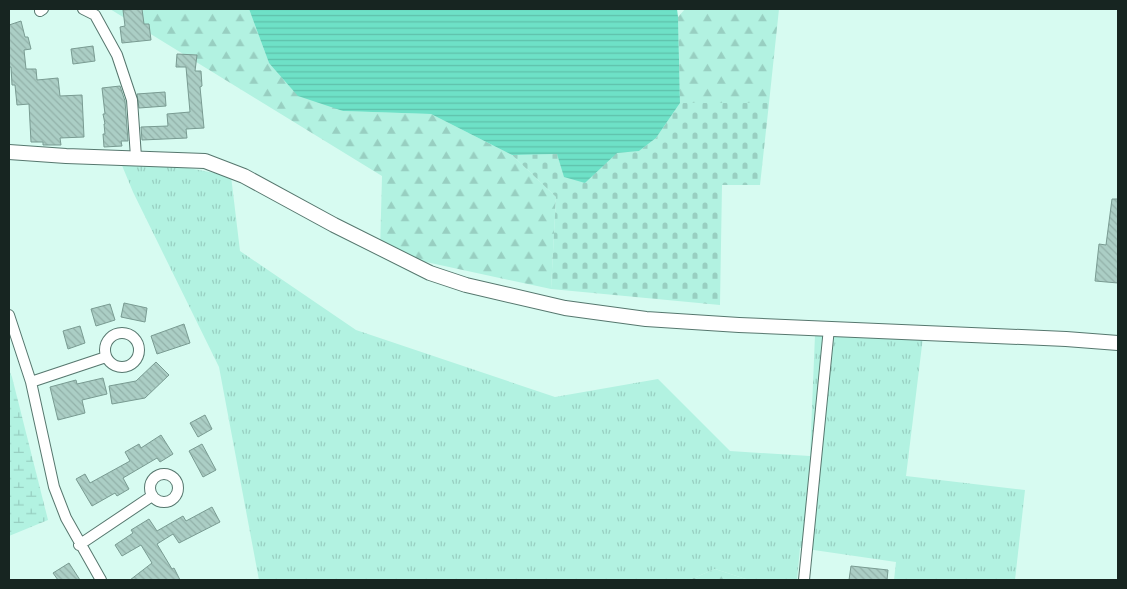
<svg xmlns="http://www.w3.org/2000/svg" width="1127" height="589" font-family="'Asap Condensed',sans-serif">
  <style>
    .grass { fill: url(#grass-tufts) }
    .forest { fill: url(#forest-firs) }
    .wetland { fill: url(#wetland-marsh) }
    .cemetery { fill: url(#cemetery-stones) }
    .water { fill: url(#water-rules) }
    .building { fill: url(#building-back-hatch); stroke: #799b92 }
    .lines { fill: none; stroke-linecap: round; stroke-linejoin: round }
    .street-casing { stroke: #56776e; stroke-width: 12 }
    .secondary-casing { stroke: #56776e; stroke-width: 16 }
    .street { stroke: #fff; stroke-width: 10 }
    .secondary { stroke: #fff; stroke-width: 14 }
  </style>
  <defs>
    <pattern id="grass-tufts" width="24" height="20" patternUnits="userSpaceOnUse" patternTransform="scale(1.25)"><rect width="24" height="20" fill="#b2f2e1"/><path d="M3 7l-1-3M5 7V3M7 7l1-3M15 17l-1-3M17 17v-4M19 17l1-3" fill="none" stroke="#98cfc1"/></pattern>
    <pattern id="forest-firs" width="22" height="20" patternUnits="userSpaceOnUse" patternTransform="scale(1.25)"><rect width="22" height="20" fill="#b2f2e1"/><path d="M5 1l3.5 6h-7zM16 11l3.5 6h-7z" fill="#98cfc1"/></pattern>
    <pattern id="wetland-marsh" width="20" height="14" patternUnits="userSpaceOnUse" patternTransform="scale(1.25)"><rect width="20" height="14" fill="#b2f2e1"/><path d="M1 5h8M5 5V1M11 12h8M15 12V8" fill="none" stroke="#98cfc1"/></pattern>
    <pattern id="cemetery-stones" width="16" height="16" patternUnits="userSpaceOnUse" patternTransform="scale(1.25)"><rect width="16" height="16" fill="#b2f2e1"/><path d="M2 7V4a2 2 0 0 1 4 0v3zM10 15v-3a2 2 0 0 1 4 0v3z" fill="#98cfc1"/></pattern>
    <pattern id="water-rules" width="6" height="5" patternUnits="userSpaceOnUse" patternTransform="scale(1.25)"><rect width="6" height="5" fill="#6ee1c7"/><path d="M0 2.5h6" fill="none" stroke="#5fc1ab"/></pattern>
    <pattern id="building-back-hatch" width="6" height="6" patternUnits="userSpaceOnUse" patternTransform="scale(1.25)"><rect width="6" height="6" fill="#abcec5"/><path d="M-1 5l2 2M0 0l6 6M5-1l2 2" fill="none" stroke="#92b1a9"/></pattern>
  </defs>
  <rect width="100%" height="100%" fill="#d7fbf1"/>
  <!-- grass -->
  <path class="grass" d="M121,163L172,165L231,176L240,251L356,330L555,397L658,379L730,451L810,456L815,335L923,337L906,476L1025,490L1015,580H894L896,562L800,548L797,580H749L715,569L689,580H259L219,367L133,192Z"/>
  <!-- forest -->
  <path class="forest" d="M110,9H249L269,63L343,111L431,114L512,155L556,197L551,289L380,252L382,176Z
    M685,9H779L769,103H680L678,17Z
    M715,569L749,580H689Z"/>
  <!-- wetland -->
  <path class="wetland" d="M9,370L12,377L48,520L9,536Z"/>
  <!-- cemetery -->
  <path class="cemetery" d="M680,103H769L760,185H722L720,305L551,289L556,197L512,155L557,154L585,183L617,152L639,151L656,138Z"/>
  <!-- water -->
  <path class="water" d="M249,9H677L678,17L680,103L656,138L639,151L617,153L585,183L564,177L557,154L512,155L431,114L343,111L298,96L269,63Z"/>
  <!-- building -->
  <path class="building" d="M142,9L144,24H149L151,40L122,43L120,27L125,26L123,10Z
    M21,21L25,37H28L31,49L24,50L26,69H36L37,80L58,78L60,96L82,95L84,137L60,138L61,145H43V142H31L29,104L17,105L15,85H12L11,67H9V25Z
    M93,46L95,61L73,64L71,49Z
    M177,54L197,55L195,71H201L202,86L200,87L204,128L186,129L187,138L142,140L141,127L168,126L167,114L190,112L186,67H176Z
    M120,86L125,101L128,141H121L122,146L104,147L103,134H105L104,124H105L103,114H105L102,88Z
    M165,92L166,106L139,108L137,94Z
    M1112,199H1118V283L1095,281L1099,244L1106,245Z
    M124,303L147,308L145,322L121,317Z
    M110,304L115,320L96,326L91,309Z
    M184,324L190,343L157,354L151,336Z
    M80,326L85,343L68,349L63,331Z
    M156,362L169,375L145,398L112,404L109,386L136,381Z
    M103,378L107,394L82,400L85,413L58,420L50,387L76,380L77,384Z
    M205,415L212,429L198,437L190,423Z
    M161,435L173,454L160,462L157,458L123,478L129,489L117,496L115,493L92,506L76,479L85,474L90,483L130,461L125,452L139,444L141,448Z
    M202,444L216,470L203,477L189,451Z
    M212,507L220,522L179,543L173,534L157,544L172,569L174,568L180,580H130L152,563L141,545L122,556L115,545L133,533L131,530L149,519L157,531L183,516L186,521Z
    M69,563L80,580H58L53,573Z
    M851,566L888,570L887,580H849Z"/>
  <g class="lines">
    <defs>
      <path id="street" d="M83,9L95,15L117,55L132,100L136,157
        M40,11L43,9
        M9,315L31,382L54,487L66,518L101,580
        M105 350a17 17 0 1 1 34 0a17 17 0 1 1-34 0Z
        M31,382L106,357
        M150 488a14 14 0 1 1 28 0a14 14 0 1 1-28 0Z
        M79,545L152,496
        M804,580L829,328"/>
      <path id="secondary" d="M9,152L66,156L205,161L244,176L334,225L430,273L466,285L565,308L646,319L739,325L1066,339L1118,343"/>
    </defs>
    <!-- street casing -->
    <use href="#street" class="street-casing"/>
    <!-- secondary casing -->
    <use href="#secondary" class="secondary-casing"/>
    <!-- street -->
    <use href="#street" class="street"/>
    <!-- secondary -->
    <use href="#secondary" class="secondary"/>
  </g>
  <!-- border -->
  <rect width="1127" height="589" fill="none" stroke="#172521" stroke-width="20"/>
</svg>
